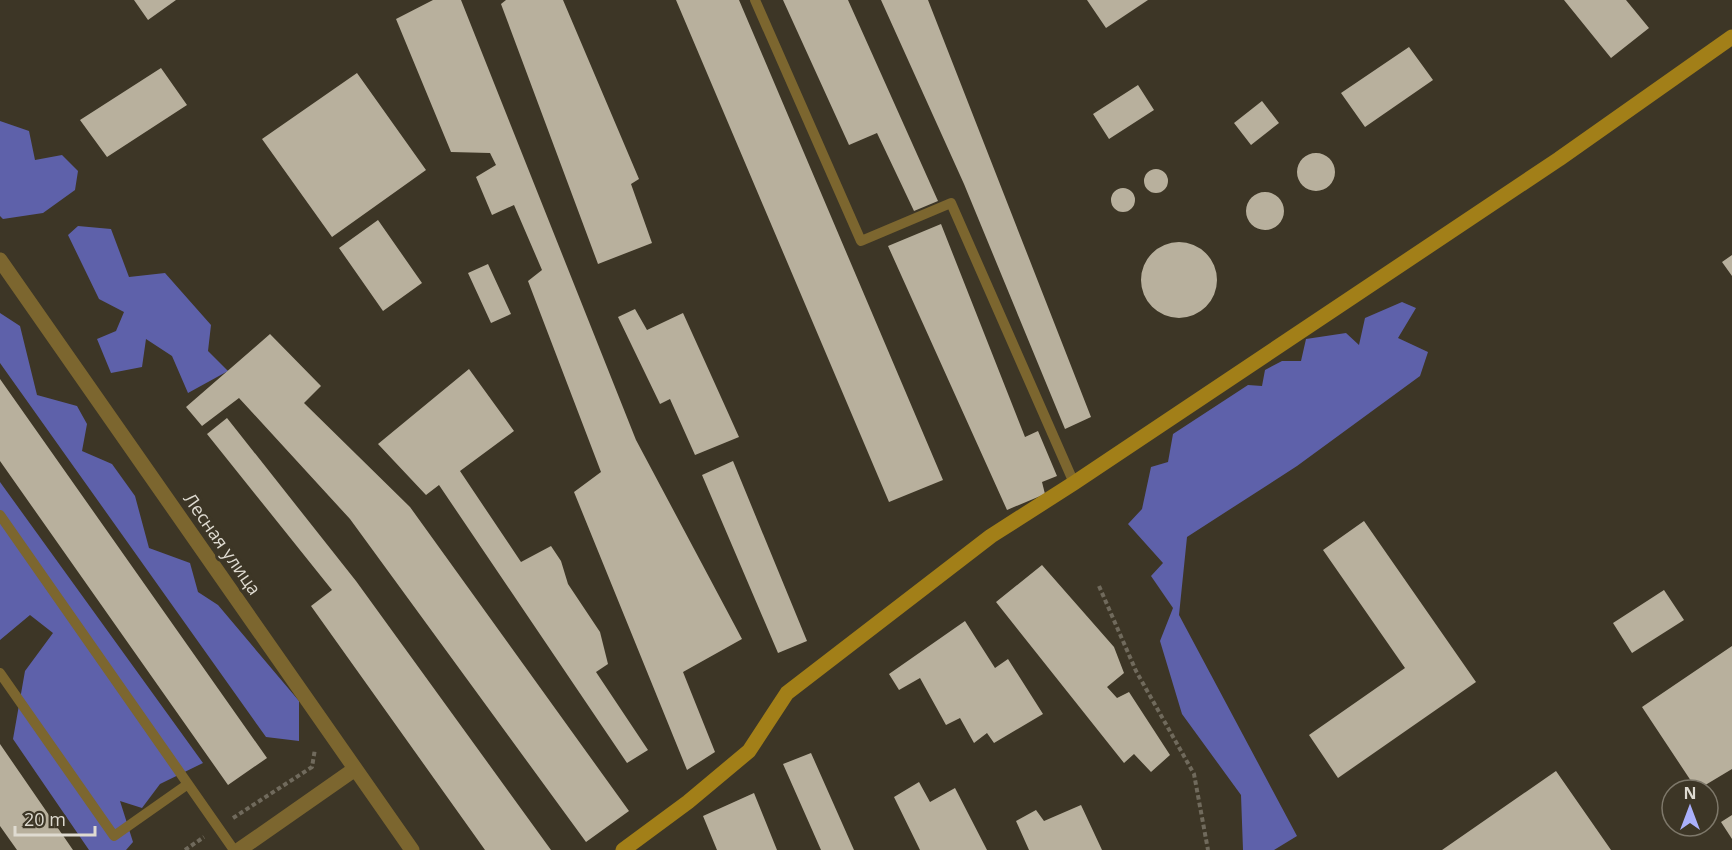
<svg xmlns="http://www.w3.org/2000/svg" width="1732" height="850" font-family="'Open Sans',sans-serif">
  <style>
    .forest { fill: #5e61aa }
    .building { fill: #b8b09d }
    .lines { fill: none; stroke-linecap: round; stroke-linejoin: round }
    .path { stroke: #706a5c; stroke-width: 4; stroke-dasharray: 4.5 3; stroke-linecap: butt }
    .lane { stroke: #7c662f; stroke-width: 10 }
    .street { stroke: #7c662f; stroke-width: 15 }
    .secondary { stroke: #a27f18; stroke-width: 15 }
    .labels { text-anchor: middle; stroke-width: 6; stroke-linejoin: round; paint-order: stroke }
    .street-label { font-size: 18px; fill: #dfdbd1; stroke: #3d3626 }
  </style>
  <rect width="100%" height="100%" fill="#3d3626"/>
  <!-- forest -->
  <path class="forest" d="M0,121L29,131L35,160L62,155L78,171L75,190L43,213L3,219L0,216Z
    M78,226L111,229L129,277L165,273L211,325L208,351L228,371L188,393L172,356L146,339L142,367L111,373L97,339L116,331L124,312L99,299L68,235Z
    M1402,302L1416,308L1398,338L1428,352L1420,376L1297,466L1187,537L1179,615L1297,836L1274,850H1243L1241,795L1182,714L1160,641L1173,608L1151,576L1163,563L1128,524L1142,509L1151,467L1168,462L1173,434L1248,385L1262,386L1265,370L1282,361H1301L1306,339L1346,333L1359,345L1365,318Z
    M0,313L20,326L37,395L77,406L87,424L82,451L112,464L135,496L149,548L190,563L198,592L218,605L299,701V741L266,737L0,363Z
    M0,482L203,763L160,784L142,808L120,801L133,842L126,850H89L13,739L25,671L53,633L30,615L0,640Z"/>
  <!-- building -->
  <path class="building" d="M134,0H176L148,20Z
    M433,0H461L636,440L742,639L683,672L715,752L687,770L574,492L601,472L528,281L542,270L514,205L492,215L476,177L496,165L490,153L451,152L396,19Z
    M506,0H563L639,179L631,184L652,243L598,264L501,4Z
    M676,0H739L943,480L889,502Z
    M783,0H848L938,201L914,211L877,133L849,145Z
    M881,0H928L1091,417L1065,429L964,184Z
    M1087,0H1148L1106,28Z
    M1564,0H1626L1649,28L1611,58Z
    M1409,47L1433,80L1365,127L1341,93Z
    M161,68L187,105L107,157L80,120Z
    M357,73L426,170L332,237L262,139Z
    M1138,85L1154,110L1109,139L1093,114Z
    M1262,101L1279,123L1251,145L1234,123Z
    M1297 172a19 19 0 1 1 38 0a19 19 0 1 1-38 0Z
    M1144 181a12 12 0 1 1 24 0a12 12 0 1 1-24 0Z
    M1111 200a12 12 0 1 1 24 0a12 12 0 1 1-24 0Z
    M1246 211a19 19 0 1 1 38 0a19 19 0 1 1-38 0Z
    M378,220L422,283L383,311L339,248Z
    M941,224L1025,437L1038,431L1057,476L1042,482L1045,494L1007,510L888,246Z
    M1141 280a38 38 0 1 1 76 0a38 38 0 1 1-76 0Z
    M1732,255V276L1722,262Z
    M488,264L511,314L491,323L468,273Z
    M635,309L647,330L683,313L739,437L695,455L670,399L660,404L618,317Z
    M270,334L321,386L304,403L410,507L629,811L586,842L350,519L239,398L202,426L186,407Z
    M469,369L514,431L460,471L521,562L551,546L561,561L568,584L600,632L608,664L596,672L648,750L627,763L439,485L426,495L378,444Z
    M0,379L267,758L228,785L0,461Z
    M227,418L356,581L551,850H485L311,606L332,590L207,434Z
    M733,461L807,641L778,653L702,475Z
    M1364,521L1476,682L1338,778L1309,735L1405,668L1323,550Z
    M1042,565L1114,647L1124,673L1107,687L1117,698L1129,692L1170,755L1151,772L1134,754L1124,763L996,602Z
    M1664,590L1684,620L1632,653L1613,623Z
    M965,621L995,668L1008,659L1043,714L994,743L987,733L974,743L960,718L946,725L920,678L899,690L889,674Z
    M1732,646V769L1697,790L1642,707Z
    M0,744L73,850H17L0,826Z
    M811,753L854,850H821L783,764Z
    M1556,771L1611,850H1442Z
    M919,782L930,802L955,788L987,850H920L894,797Z
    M754,793L777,850H717L703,816Z
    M1081,805L1102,850H1029L1016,821L1036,810L1044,821Z
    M1732,815V839L1721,822Z"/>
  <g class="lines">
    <!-- path -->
    <path class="path" d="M1099,586L1136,671L1194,774L1208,850
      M233,818L312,767L315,749
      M185,850L204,837"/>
    <!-- lane -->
    <path class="lane" d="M755,0L861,241L951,203L1074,483
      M0,515L234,850
      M0,673L114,836L188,784"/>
    <!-- street -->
    <path class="street" d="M0,260L412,850
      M239,850L355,769"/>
    <!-- secondary -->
    <path class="secondary" d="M623,850L688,802L749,751L787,693L991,536L1074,483L1559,159L1732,37"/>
  </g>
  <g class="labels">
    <!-- street labels -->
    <g class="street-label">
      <text transform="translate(222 544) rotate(55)" y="6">Лесная улица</text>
    </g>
  </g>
  <!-- north arrow -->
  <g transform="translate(1690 808)"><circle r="28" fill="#3d3626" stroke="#7e786a" stroke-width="1.5"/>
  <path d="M0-4.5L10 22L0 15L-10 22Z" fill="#aab0fb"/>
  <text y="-9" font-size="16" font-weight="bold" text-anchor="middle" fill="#dfdbd1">N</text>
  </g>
  <!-- scale -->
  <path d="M15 826v9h80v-9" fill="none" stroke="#dfdbd1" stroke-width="3"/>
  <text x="24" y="826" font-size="18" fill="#dfdbd1" stroke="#3d3626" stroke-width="4.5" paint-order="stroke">20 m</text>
</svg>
